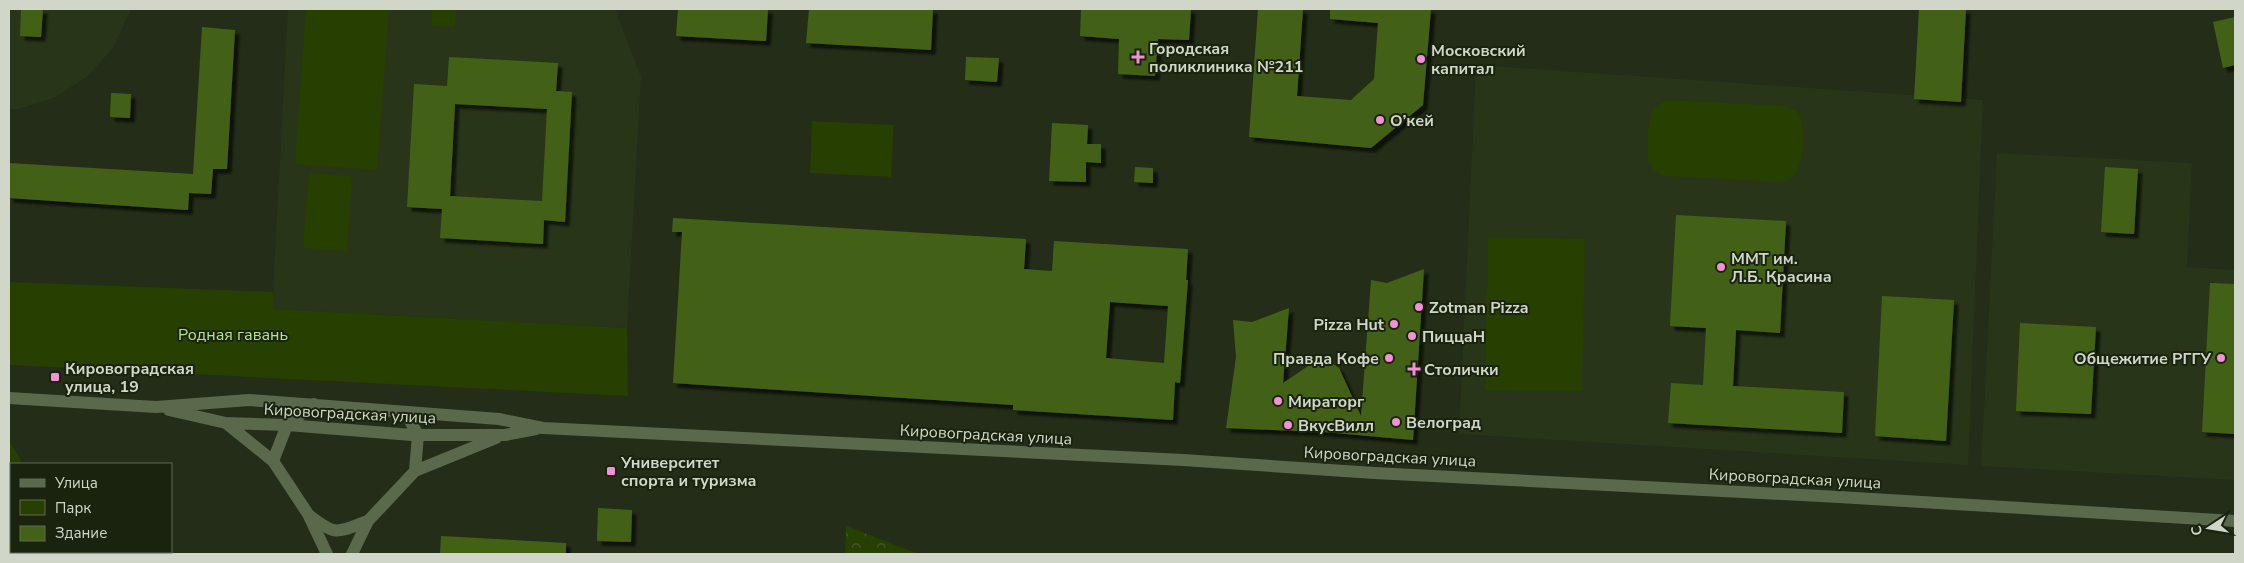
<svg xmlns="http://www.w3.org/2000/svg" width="2244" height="563" font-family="'Nunito Sans',sans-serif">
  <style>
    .built { fill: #283519 }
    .green { fill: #283f02 }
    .forest { fill: url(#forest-crowns) }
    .building { fill: #436117; fill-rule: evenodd; filter: url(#shadow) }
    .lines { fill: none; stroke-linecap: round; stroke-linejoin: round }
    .tertiary { stroke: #5a694c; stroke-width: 12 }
    .poi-dot { fill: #f391d6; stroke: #19230e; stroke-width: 2 }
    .labels { text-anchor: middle; stroke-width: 4; stroke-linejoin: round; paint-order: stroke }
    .poi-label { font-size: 16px; font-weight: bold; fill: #d0d7c9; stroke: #19230e; text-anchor: start }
    .park-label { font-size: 16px; fill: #b7e582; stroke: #19230e }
    .street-label { font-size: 16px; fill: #d0d7c9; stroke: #19230e }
  </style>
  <defs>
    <pattern id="forest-crowns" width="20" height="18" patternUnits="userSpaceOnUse" patternTransform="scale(1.25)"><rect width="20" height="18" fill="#283f02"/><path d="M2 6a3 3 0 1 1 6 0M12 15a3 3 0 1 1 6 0" fill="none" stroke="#465a26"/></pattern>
    <filter id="shadow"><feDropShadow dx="4.5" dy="4.5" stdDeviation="1" flood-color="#0009"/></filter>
  </defs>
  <rect width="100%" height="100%" fill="#232d17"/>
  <!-- built -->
  <path class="built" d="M9,9H131L113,48L88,76L56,97L19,109H9Z
    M288,9H615L641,77L627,328L272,309Z
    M1476,65L1983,100L1968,465L1459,434Z
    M1997,153L2192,163L2187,267L2235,270V480L1981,466Z"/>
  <!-- green -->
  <path class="green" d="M306,9H389L377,170L295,164Z
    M432,9H456L455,27L431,26Z
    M1668,100L1786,106C1791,108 1796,110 1799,114C1806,124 1803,164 1796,173C1793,178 1789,180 1783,182L1665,176C1659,173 1653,171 1650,164C1645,155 1648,117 1654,109C1658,104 1663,102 1668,100Z
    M812,121L894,125L891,177L810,173Z
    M309,173L352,176L347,251L303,248Z
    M1488,237L1585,239L1582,391L1485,390Z
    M9,282L273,292V309L627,328L628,396L9,365Z
    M9,440L23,464H11V548L9,544Z"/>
  <!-- forest -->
  <path class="forest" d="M846,526L919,554H845Z"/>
  <!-- building -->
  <path class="building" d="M21,9H43L41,37L20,36Z
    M678,9H768L766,41L676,36Z
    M809,9H933L931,50L806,43Z
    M1081,9H1191L1189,40L1158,39L1155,76L1118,74L1119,39L1080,36Z
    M1258,9H1303L1297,96L1351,100L1374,79L1378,23L1330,19V9H1431L1423,105L1371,148L1249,137Z
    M1919,9H1966L1961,102L1914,99Z
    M2235,17V65L2223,68L2213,22Z
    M202,27L235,30L227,169H213L211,194L189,193L188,210L9,198V163L193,174Z
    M449,57L558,63L556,91L572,92L565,222L544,220L543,244L440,238L442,209L407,207L414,84L447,86ZM455,104L547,109L542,201L450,196Z
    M966,57L999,58L997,82L965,80Z
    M111,93L131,94L130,118L110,117Z
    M1052,123L1088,125L1087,144H1101V163L1086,162V182L1049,181Z
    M1135,167L1153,168V183L1134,182Z
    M2105,167L2138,169L2134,234L2101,232Z
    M1676,215L1786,221L1780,333L1736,330L1733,386L1844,392L1842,433L1668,423L1671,383L1703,385L1706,328L1670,326Z
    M673,218L1026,239L1024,269L1052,271L1054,241L1188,249L1186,280H1188L1180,383L1175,382L1173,420L1013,410V405L673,383L682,232H672ZM1110,302L1168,306L1164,363L1106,358Z
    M1424,269L1413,440L1324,432L1226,428L1236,357L1233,320L1252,322L1289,308L1283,383L1314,362L1324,360L1332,363L1339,368L1361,416L1371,280L1387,283Z
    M2210,283L2235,284V434L2202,432Z
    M1882,296L1954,300L1946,441L1875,436Z
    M2020,323L2096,327L2091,414L2016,411Z
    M598,508L632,510L631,542L597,541Z
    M441,536L566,543V554H440Z"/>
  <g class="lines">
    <!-- tertiary -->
    <path class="tertiary" d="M9,398L156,407L249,400L499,419L543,428L1183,460L1374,473L1839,497L2235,521
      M169,410L226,423L287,425L412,435H505L536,429
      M405,412L418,435L415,471
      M226,423L273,461L308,514L327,554
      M273,461L287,425L314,404
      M310,516C337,537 337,532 368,521
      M352,554L368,521L415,471L496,438"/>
  </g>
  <!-- markers -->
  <g class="poi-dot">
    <path d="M1135.5 49.5h5v5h5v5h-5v5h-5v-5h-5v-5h5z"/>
    <circle cx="1421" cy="59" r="5"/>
    <circle cx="1380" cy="120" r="5"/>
    <circle cx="1721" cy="267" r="5"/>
    <circle cx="1419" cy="307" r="5"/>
    <circle cx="1394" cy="324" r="5"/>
    <circle cx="1412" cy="336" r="5"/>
    <circle cx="1389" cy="358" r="5"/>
    <circle cx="2221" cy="358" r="5"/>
    <path d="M1411.5 361.5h5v5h5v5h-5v5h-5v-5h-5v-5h5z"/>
    <rect x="50" y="372" width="10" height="10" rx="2.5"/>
    <circle cx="1278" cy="401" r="5"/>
    <circle cx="1396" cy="422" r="5"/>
    <circle cx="1288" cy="425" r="5"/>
    <rect x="606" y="466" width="10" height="10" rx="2.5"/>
  </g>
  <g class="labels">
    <!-- poi labels -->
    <g class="poi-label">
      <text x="1149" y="54">Городская<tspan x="1149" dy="18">поликлиника №211</tspan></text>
      <text x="1431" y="56">Московский<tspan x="1431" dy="18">капитал</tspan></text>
      <text x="1390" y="126">О’кей</text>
      <text x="1731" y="264">ММТ им.<tspan x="1731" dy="18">Л.Б. Красина</tspan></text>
      <text x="1429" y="313">Zotman Pizza</text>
      <text x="1384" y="330" text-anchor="end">Pizza Hut</text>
      <text x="1422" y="342">ПиццаН</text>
      <text x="1379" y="364" text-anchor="end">Правда Кофе</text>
      <text x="2211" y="364" text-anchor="end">Общежитие РГГУ</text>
      <text x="65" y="374">Кировоградская<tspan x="65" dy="18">улица, 19</tspan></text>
      <text x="1424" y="375">Столички</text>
      <text x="1288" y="407">Мираторг</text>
      <text x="1406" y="428">Велоград</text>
      <text x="1298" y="431">ВкусВилл</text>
      <text x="621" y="468">Университет<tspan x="621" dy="18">спорта и туризма</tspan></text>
    </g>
    <!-- park labels -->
    <g class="park-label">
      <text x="233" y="340">Родная гавань</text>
    </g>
    <!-- street labels -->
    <g class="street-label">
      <text transform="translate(350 413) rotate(3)" y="6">Кировоградская улица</text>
      <text transform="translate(986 434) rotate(3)" y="6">Кировоградская улица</text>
      <text transform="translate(1390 456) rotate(3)" y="6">Кировоградская улица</text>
      <text transform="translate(1795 478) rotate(3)" y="6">Кировоградская улица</text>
    </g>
  </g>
  <!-- border -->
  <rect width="2244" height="563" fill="none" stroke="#d0d7c9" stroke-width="20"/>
  <!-- legend -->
  <rect x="10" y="463" width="162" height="90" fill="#19230e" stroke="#626b59"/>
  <rect x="20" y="479" width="25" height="8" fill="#5a694c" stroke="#626b59"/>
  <text x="55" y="488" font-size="15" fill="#d0d7c9">Улица</text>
  <rect x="20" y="500" width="25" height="15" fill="#283f02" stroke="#626b59"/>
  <text x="55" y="513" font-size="15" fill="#d0d7c9">Парк</text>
  <rect x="20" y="526" width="25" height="15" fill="#436117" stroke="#626b59"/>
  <text x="55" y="538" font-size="15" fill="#d0d7c9">Здание</text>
  <!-- north arrow -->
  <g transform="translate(2209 528) rotate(258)" stroke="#19230e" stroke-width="4" paint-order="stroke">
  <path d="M0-4L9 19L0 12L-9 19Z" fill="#d0d7c9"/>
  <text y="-8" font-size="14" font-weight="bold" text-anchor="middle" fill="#d0d7c9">С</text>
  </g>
</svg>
